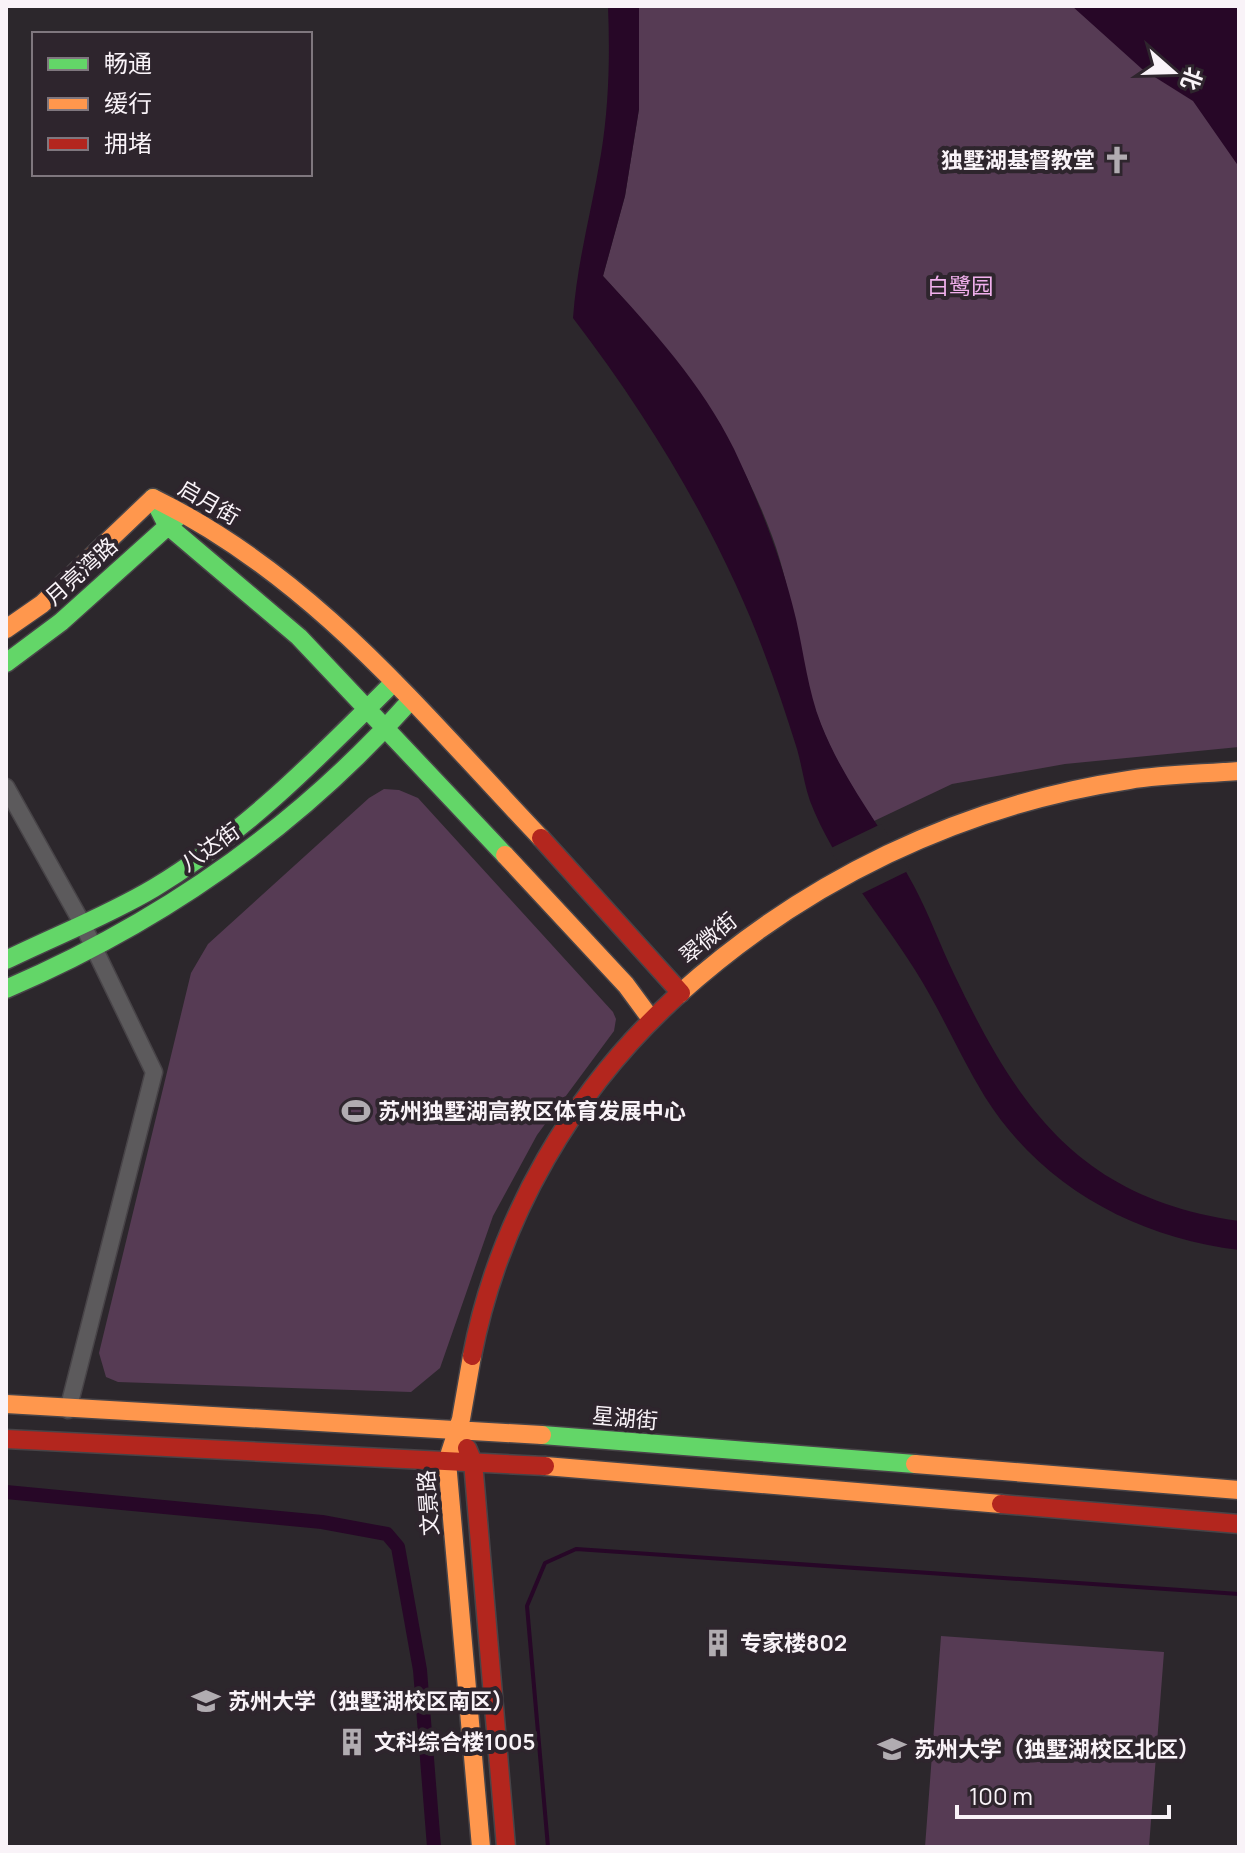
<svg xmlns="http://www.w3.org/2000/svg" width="1245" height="1853" font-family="Manrope,'Noto Sans SC',sans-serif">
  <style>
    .green { fill: #563b54 }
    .water { fill: #270727 }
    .pier { fill: #2c272c }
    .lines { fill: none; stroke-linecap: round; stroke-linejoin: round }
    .stream { stroke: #270727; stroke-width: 4 }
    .canal { stroke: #270727; stroke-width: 14 }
    .street-casing { stroke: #484448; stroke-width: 19 }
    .fast-casing { stroke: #484448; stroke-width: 21 }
    .slow-casing { stroke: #484448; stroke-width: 21 }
    .jam-casing { stroke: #484448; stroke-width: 21 }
    .street { stroke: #5c5a5c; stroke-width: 16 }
    .fast { stroke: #63d668; stroke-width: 18 }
    .slow { stroke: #ff974d; stroke-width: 18 }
    .jam { stroke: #b3261e; stroke-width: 18 }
    .labels { text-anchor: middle; stroke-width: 8; stroke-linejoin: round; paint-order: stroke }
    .poi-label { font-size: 22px; font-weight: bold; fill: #f9f3f8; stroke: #2e252d; text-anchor: start }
    .park-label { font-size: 22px; fill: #f1b0ed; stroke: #2e252d }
    .street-label { font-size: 22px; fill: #f9f3f8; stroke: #2e252d }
  </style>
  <rect width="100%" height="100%" fill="#2c272c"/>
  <!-- green -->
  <path class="green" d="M639,6H1188L1239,37V747L1065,764L952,784L874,821C854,791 835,760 821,725C797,665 795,597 772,536C735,436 675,354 603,276L625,196L639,109Z
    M384,789L399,790L418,798L613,1012L616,1019L614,1031L537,1135L493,1216L440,1368L411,1392L118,1382L106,1377L99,1353L191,973L208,944L369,798Z
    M941,1636L1164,1652L1149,1847H925Z"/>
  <!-- water -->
  <path class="water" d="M608,6H639V109L625,196L603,276C652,329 702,384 734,449C760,504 782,560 796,619C804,654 808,691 821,724C844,783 885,831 914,886C929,914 940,945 954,974C1019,1110 1080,1198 1239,1221V1250C1135,1237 1042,1187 985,1097C960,1056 941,1011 915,970C881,915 833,862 810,801C804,784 802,766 797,749C780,694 760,637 736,585C692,489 637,402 573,318C577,262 592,209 601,154C609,105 610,56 608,6Z
    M1072,6H1239V167L1193,101L1142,69Z"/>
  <!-- pier -->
  <path class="pier" d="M881,824L910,870L861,894L829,849Z"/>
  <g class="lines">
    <!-- stream -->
    <path class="stream" d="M548,1847L527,1606L545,1563L576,1549L1239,1594"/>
    <!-- canal -->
    <path class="canal" d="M6,1492L322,1522L387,1534L398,1547L420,1670L434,1847"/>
    <defs>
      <path id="street" d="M6,787L82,923L154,1072L68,1410"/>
      <path id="fast" d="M153,498L167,525L299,637L505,855
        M6,663L61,622L179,516
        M6,960C55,936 107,916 154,888C245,833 319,757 394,682
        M6,989C162,922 297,828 410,701
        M542,1435L915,1464"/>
      <path id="slow" d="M153,498C313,576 421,712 541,838
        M6,629L42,604L153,498
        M505,855L626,985L651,1019
        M678,995C804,881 961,805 1129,780C1165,774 1203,774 1239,771
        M472,1356L461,1419L447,1462L481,1847
        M6,1404L542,1435
        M915,1464L1239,1490
        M545,1466L1001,1504"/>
      <path id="jam" d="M541,838L681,993
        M472,1356C499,1217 573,1090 678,995
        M6,1439L545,1466
        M467,1448L473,1462L506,1847
        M1001,1504L1239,1524"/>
    </defs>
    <!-- street casing -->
    <use href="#street" class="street-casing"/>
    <!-- fast casing -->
    <use href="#fast" class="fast-casing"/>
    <!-- slow casing -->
    <use href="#slow" class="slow-casing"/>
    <!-- jam casing -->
    <use href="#jam" class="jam-casing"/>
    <!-- street -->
    <use href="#street" class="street"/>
    <!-- fast -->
    <use href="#fast" class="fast"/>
    <!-- slow -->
    <use href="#slow" class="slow"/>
    <!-- jam -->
    <use href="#jam" class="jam"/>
  </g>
  <!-- icons -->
  <defs>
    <symbol id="church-bare" viewBox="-9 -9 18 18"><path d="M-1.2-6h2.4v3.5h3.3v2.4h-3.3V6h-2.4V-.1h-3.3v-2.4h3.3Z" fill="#b1acb1" stroke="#2e252d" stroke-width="2.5" paint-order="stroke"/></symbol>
    <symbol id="stadium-bare" viewBox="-9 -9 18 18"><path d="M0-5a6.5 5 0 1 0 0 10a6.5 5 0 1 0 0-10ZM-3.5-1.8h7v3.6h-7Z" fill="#b1acb1" stroke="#2e252d" stroke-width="2.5" paint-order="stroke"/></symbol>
    <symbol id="building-bare" viewBox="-9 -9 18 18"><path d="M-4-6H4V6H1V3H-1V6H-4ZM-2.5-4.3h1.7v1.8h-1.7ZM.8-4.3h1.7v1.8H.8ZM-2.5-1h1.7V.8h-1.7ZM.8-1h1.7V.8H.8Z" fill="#b1acb1" stroke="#2e252d" stroke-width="2.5" paint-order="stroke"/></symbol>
    <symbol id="university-bare" viewBox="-9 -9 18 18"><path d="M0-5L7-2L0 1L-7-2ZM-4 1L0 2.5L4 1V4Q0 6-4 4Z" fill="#b1acb1" stroke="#2e252d" stroke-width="2.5" paint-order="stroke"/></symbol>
  </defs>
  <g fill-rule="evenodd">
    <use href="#church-bare" x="1097" y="140" width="40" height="40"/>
    <use href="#stadium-bare" x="336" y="1091" width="40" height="40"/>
    <use href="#building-bare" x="698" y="1623" width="40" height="40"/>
    <use href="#university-bare" x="186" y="1681" width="40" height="40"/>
    <use href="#building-bare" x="332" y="1722" width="40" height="40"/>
    <use href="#university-bare" x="872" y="1729" width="40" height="40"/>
  </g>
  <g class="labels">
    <!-- poi labels -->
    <g class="poi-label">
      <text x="1095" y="168" text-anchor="end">独墅湖基督教堂</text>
      <text x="378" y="1119">苏州独墅湖高教区体育发展中心</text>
      <text x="740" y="1651">专家楼802</text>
      <text x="228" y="1709">苏州大学（独墅湖校区南区）</text>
      <text x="374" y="1750">文科综合楼1005</text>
      <text x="914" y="1757">苏州大学（独墅湖校区北区）</text>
    </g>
    <!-- park labels -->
    <g class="park-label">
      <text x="960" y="294">白鹭园</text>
    </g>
    <!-- street labels -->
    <g class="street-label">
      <text transform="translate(209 502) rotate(30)" y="8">启月街</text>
      <text transform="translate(81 571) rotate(-42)" y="8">月亮湾路</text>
      <text transform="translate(210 847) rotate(-35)" y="8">八达街</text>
      <text transform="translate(708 938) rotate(-39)" y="8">翠微街</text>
      <text transform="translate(625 1418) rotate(5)" y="8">星湖街</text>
      <text transform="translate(428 1503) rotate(-94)" y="8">文景路</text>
    </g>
  </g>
  <!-- border -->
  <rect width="1245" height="1853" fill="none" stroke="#f9f3f8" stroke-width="16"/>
  <!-- legend -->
  <rect x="32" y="32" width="280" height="144" fill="#2e252d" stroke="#7f777e" stroke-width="2"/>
  <rect x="48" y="58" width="40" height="12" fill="#63d668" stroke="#7f777e" stroke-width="2"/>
  <text x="104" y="72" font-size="24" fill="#f9f3f8">畅通</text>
  <rect x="48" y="98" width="40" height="12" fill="#ff974d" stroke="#7f777e" stroke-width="2"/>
  <text x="104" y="112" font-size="24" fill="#f9f3f8">缓行</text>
  <rect x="48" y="138" width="40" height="12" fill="#b3261e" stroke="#7f777e" stroke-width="2"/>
  <text x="104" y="152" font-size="24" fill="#f9f3f8">拥堵</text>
  <!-- north arrow -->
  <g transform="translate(1173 72) rotate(110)" stroke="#2e252d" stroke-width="6" paint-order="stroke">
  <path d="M0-6L14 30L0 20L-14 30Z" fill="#f9f3f8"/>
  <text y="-12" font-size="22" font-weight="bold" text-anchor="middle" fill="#f9f3f8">北</text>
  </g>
  <!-- scale -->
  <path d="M957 1805v12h212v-12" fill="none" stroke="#f9f3f8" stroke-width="4"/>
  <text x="969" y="1805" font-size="24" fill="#f9f3f8" stroke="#2e252d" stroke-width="6" paint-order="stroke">100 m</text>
</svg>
